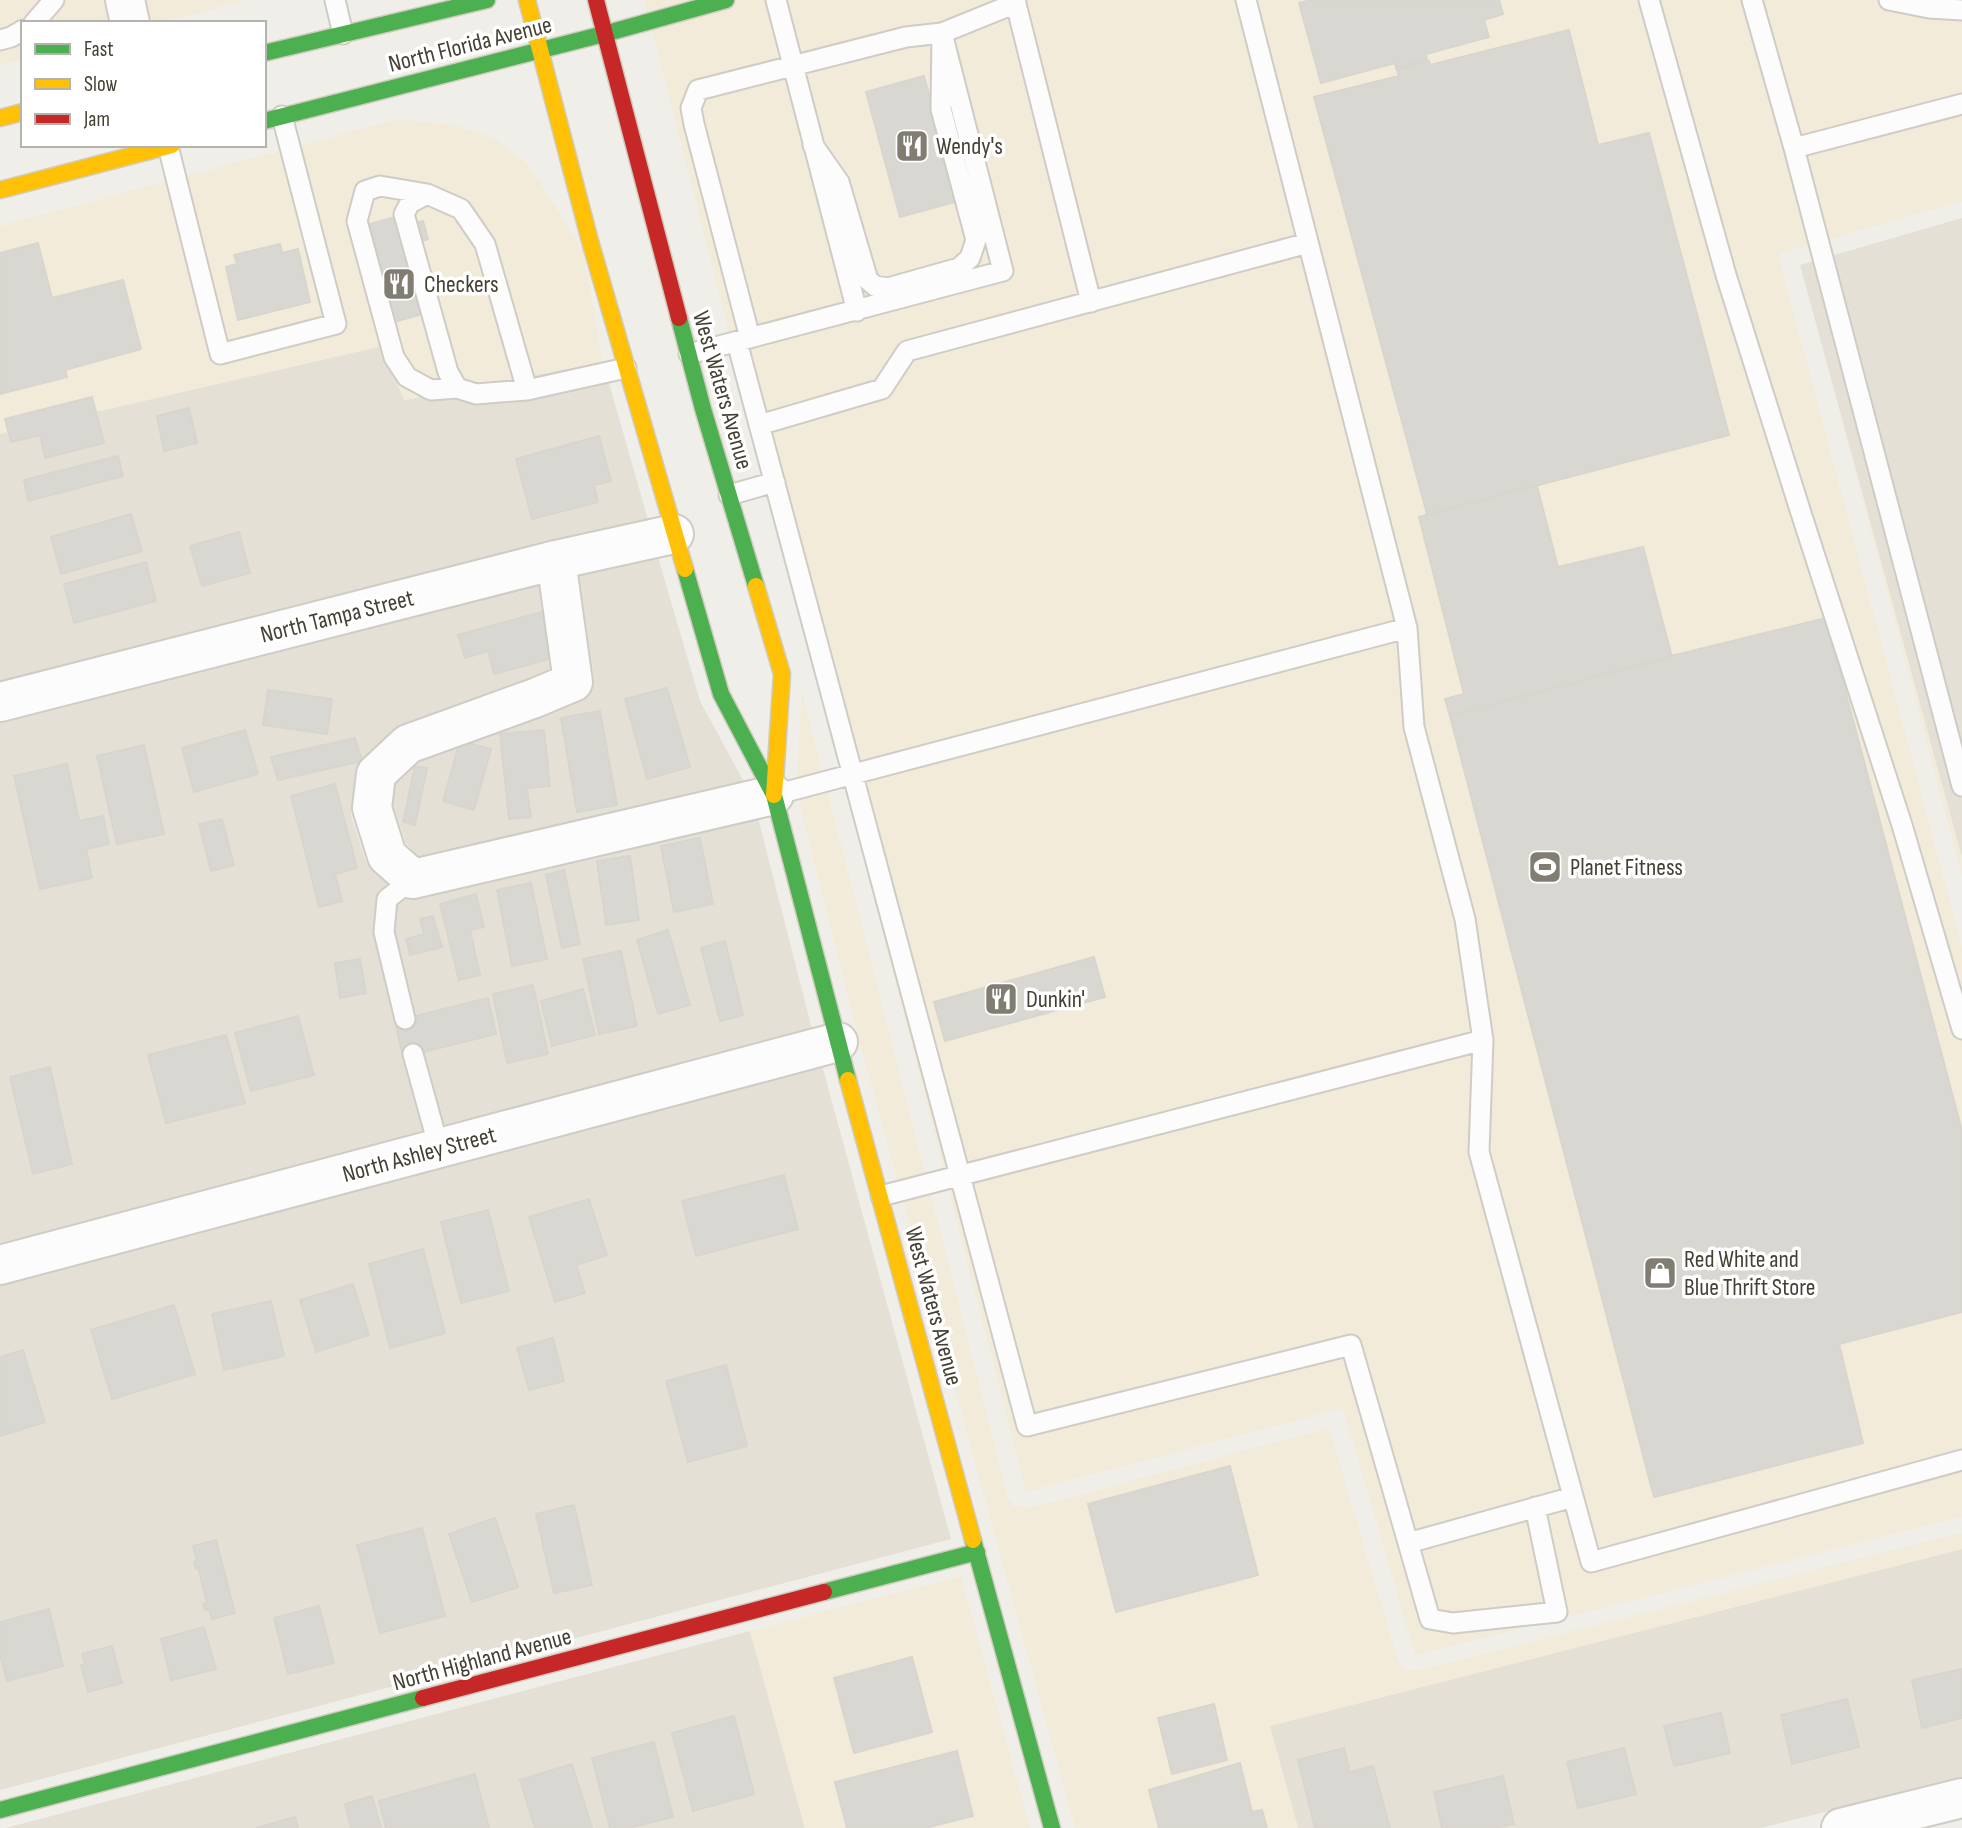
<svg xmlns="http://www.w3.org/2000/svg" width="1962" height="1828" font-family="'Sofia Sans Condensed',sans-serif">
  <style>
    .residential { fill: #e4e0d5 }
    .commercial { fill: #f3ebda }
    .building { fill: #d9d7d1; stroke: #d8d5ce; stroke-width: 2 }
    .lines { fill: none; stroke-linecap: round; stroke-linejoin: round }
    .lane-casing { stroke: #ceccc5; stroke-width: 23 }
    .street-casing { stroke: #ceccc5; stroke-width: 42 }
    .fast-casing { stroke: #cfccbf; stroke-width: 19 }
    .slow-casing { stroke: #cfccbf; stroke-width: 19 }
    .jam-casing { stroke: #cfccbf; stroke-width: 19 }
    .lane { stroke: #fdfcfc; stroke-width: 19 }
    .street { stroke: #fdfcfc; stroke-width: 38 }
    .fast { stroke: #4caf50; stroke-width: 16 }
    .slow { stroke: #ffc107; stroke-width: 16 }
    .jam { stroke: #c62828; stroke-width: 16 }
    .labels { text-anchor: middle; stroke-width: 7; stroke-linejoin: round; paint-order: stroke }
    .street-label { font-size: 24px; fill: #454034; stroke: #fff }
    .poi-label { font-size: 24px; fill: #454034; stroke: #fff; text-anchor: start }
  </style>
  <rect width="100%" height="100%" fill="#f0eee8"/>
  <!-- residential -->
  <path class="residential" d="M1962,218V858L1800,265Z
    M382,346L405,400L603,362L648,520L533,545L0,682V434Z
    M658,557L700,701L744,782L420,858L406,844L393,805L395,782L419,760L542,716L581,699L594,678L579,574Z
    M538,584L550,671L401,726L360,761L355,773L351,815L366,862L397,893L417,898L758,818L812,1029L0,1245V721Z
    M822,1065L951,1539L0,1790V1284Z
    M1962,1549V1778L1761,1828H1298L1269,1726Z
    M750,1631L805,1828H6Z"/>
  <!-- commercial -->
  <path class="commercial" d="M0,0H247L160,23H23V59L0,65Z
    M644,0H1962V201L1778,254L1962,947V1517L1415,1655L1343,1408L1026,1492Z
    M399,119L454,125L493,138L528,164L583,251L603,362L404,400L381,346L0,434V226Z
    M1835,396L1962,858V876Z
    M802,692L1008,1497L1013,1506L1030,1508L1329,1428L1398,1660L1404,1668L1414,1671L1962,1533V1549L1270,1726L1298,1828H1075L858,1036L799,804L802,802L796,790Z
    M961,1576L1030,1828H805L750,1631Z"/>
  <!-- building -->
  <path class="building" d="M1311,0H1499L1503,14L1484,20L1489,37L1426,54L1427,60L1396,68L1395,63L1321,83L1299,3Z
    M1569,30L1598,145L1649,133L1729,435L1425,515L1427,514L1314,97L1399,76L1397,70L1429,61L1430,65Z
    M924,76L958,201L900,217L866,92Z
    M395,217L422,314L394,322L367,225Z
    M423,221L428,239L404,246L398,227Z
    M38,243L52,298L123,280L141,349L65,370L67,377L0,394V253Z
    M280,244L282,253L298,249L310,302L238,320L226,267L237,264L234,255Z
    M92,397L104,443L45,458L40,435L11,442L5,419Z
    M189,408L197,443L164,451L157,416Z
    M599,436L611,481L594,485L598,502L532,519L516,459Z
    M118,456L123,476L28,501L24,480Z
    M1535,485L1537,486L1558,567L1643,547L1672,657L1450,716L1445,699L1464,694L1419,517Z
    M131,514L142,551L61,574L51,537Z
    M239,532L250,573L202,586L190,546Z
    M146,562L156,601L74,623L64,584Z
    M552,609L564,655L494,674L488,651L465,658L458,635Z
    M1826,618L1962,1131V1312L1839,1344L1863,1443L1654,1497L1450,716L1671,656Z
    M667,688L690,767L647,779L625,699Z
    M268,690L332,699L327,734L263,725Z
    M600,711L617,805L577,812L561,718Z
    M245,730L258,774L194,792L182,748Z
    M544,730L550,786L527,788L531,817L509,819L500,734Z
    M355,738L362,761L278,780L271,757Z
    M460,741L491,749L474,810L443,801Z
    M144,745L164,834L117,844L97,756Z
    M67,764L79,821L103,816L109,844L86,849L92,878L40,889L14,776Z
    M415,766L427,768L415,825L403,822Z
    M335,784L357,868L335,874L342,901L319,907L291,796Z
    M222,819L234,865L211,871L199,824Z
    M700,838L713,904L674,912L661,846Z
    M630,856L639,920L606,925L597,861Z
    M564,870L580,944L562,948L546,875Z
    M531,883L547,959L512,966L497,890Z
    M476,894L484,927L470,930L480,975L459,980L440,904Z
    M433,916L442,947L410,955L406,939L424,934L420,919Z
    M668,930L690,1005L658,1014L637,940Z
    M725,941L743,1015L720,1021L701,948Z
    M621,951L637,1026L599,1034L583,959Z
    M1094,957L1105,997L945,1041L934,1002Z
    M360,959L366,993L340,998L335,963Z
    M533,985L548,1054L507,1063L493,994Z
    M583,989L595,1035L552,1046L541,1001Z
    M488,998L496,1034L403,1057L395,1021Z
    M298,1016L314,1075L251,1091L235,1033Z
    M226,1035L245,1103L166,1123L148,1055Z
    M50,1067L72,1164L33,1174L10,1077Z
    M784,1175L798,1229L696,1256L682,1201Z
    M589,1199L607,1255L576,1265L585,1293L555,1302L529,1217Z
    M488,1210L509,1291L461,1303L441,1222Z
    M423,1249L445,1333L390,1348L369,1264Z
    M353,1284L369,1335L316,1352L300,1300Z
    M271,1301L284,1356L224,1370L212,1314Z
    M174,1305L195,1374L112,1399L91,1330Z
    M553,1338L564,1381L529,1390L517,1348Z
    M23,1350L45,1422L0,1436V1357Z
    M726,1365L747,1446L688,1462L666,1381Z
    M1230,1466L1258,1575L1116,1612L1088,1504Z
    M574,1505L592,1585L554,1593L536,1514Z
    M495,1518L518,1587L472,1602L449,1534Z
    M422,1528L445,1616L380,1633L357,1545Z
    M216,1540L235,1613L212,1619L209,1609L205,1610L203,1604L207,1603L198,1567L196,1568L194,1562L197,1561L193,1546Z
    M319,1606L334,1663L288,1674L274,1618Z
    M49,1609L63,1666L7,1681L0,1655V1622Z
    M204,1627L216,1669L171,1680L161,1639Z
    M112,1646L122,1683L88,1692L81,1665L85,1664L82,1654Z
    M912,1657L932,1732L854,1753L834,1678Z
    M1962,1669V1718L1922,1728L1912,1680Z
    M1847,1699L1859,1747L1792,1764L1781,1715Z
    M1214,1704L1227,1760L1172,1774L1158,1718Z
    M1721,1713L1730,1753L1674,1766L1664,1726Z
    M734,1716L754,1794L693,1811L672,1733Z
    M654,1742L673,1817L629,1828H610L592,1758Z
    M1344,1748L1350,1772L1373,1766L1390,1828H1315L1298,1760Z
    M1624,1748L1636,1794L1578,1808L1567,1762Z
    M957,1751L973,1816L925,1828H847L835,1782Z
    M1240,1763L1252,1812L1262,1810L1267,1828H1159L1149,1790Z
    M572,1764L592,1828H535L520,1780Z
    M475,1774L489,1828H386L379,1801Z
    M1503,1776L1514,1824L1495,1828H1442L1434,1792Z
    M372,1796L381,1828H351L345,1804Z
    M295,1817L298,1828H256Z"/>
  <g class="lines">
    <defs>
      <path id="lane" d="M335,0L343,34
        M776,0L857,311
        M1015,0L1091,302
        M1246,0L1407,628L1414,727L1465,919L1483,1040L1479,1152L1591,1562L1962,1460
        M1649,0L1726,275L1801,513L1902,825L1962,1029
        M1752,0L1794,148L1962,786
        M1889,0L1929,8L1962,10
        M34,23L54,0
        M0,40L11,37L23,30
        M813,145L839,182L868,280L875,286L888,288L959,268L970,258L976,240L941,109L942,33L1016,3
        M168,146L220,354L336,324L282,116
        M1794,148L1962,104
        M427,194L410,203L404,214L448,372L457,388
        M737,342L1027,1426L1351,1345L1430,1619L1453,1623L1557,1612L1535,1507
        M689,354L1003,271L942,33L906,37L698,90L691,108L694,124L750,338
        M527,390L476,394L457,388L431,390L407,377L394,357L357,221L365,191L380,186L427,194L461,209L485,244L527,390L626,368
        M759,425L882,389L907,351L1308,243
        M729,495L775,482
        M774,795L1407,628
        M405,1019L384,932L387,899L413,879
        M413,1054L439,1148
        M881,1196L1483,1040
        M1408,1543L1573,1497"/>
      <path id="street" d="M125,0L130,23
        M556,560L573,682L535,698L408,744L376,774L372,808L387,856L413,879L774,795
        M0,702L556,560L674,534
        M0,1265L838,1042
        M1841,1828L1962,1798"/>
      <path id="fast" d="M264,53L487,0
        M264,121L604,34L726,0
        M679,318L703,409L756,586
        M685,569L721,694L774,795L848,1080
        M973,1540L1052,1828
        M824,1592L977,1552
        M0,1810L423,1698"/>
      <path id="slow" d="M527,0L590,241L685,569
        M0,118L23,112
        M0,190L172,145
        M756,586L782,674L774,795
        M848,1080L973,1540"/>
      <path id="jam" d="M596,0L679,318
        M423,1698L824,1592"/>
    </defs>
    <!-- lane casing -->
    <use href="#lane" class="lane-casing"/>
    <!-- street casing -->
    <use href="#street" class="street-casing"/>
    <!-- fast casing -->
    <use href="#fast" class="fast-casing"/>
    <!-- slow casing -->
    <use href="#slow" class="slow-casing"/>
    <!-- jam casing -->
    <use href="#jam" class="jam-casing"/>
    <!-- lane -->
    <use href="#lane" class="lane"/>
    <!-- street -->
    <use href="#street" class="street"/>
    <!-- fast -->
    <use href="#fast" class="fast"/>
    <!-- slow -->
    <use href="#slow" class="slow"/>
    <!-- jam -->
    <use href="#jam" class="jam"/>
  </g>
  <!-- icons -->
  <defs>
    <symbol id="restaurant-square" viewBox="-11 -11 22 22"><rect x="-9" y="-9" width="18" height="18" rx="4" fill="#817d73" stroke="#fff"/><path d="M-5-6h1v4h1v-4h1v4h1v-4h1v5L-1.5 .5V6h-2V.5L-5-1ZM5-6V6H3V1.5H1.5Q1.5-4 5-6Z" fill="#fff"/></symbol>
    <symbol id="stadium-square" viewBox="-11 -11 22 22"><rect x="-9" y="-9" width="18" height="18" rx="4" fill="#817d73" stroke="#fff"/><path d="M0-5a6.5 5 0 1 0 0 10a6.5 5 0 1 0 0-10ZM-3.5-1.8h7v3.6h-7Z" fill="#fff"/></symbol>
    <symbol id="shop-square" viewBox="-11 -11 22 22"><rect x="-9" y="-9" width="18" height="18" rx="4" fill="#817d73" stroke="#fff"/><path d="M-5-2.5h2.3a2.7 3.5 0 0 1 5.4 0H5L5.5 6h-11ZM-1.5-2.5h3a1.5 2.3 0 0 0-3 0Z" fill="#fff"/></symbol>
  </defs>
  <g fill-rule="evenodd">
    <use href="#restaurant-square" x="893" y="127" width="38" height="38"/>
    <use href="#restaurant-square" x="380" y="265" width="38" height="38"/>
    <use href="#stadium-square" x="1526" y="848" width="38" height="38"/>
    <use href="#restaurant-square" x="982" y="980" width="38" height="38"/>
    <use href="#shop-square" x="1641" y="1254" width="38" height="38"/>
  </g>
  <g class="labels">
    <!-- street labels -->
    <g class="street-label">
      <text transform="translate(470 44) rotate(-14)" y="8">North Florida Avenue</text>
      <text transform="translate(723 390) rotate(74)" y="8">West Waters Avenue</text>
      <text transform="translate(337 616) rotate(-14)" y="8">North Tampa Street</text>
      <text transform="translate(419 1154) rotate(-15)" y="8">North Ashley Street</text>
      <text transform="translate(934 1306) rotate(75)" y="8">West Waters Avenue</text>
      <text transform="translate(482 1659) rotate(-15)" y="8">North Highland Avenue</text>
    </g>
    <!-- poi labels -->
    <g class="poi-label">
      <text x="936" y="154">Wendy's</text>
      <text x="424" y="292">Checkers</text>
      <text x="1570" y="875">Planet Fitness</text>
      <text x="1026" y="1007">Dunkin'</text>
      <text x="1684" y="1267">Red White and<tspan x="1684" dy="28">Blue Thrift Store</tspan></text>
    </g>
  </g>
  <!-- legend -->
  <rect x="21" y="21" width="245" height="126" fill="#ffffff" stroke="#b5b3ae" stroke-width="2"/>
  <rect x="35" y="44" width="35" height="10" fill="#4caf50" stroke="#b5b3ae" stroke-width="2"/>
  <text x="84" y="56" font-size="21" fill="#454034">Fast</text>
  <rect x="35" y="79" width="35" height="10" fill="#ffc107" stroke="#b5b3ae" stroke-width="2"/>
  <text x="84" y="91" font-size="21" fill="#454034">Slow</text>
  <rect x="35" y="114" width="35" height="10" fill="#c62828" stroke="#b5b3ae" stroke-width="2"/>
  <text x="84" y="126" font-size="21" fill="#454034">Jam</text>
</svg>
